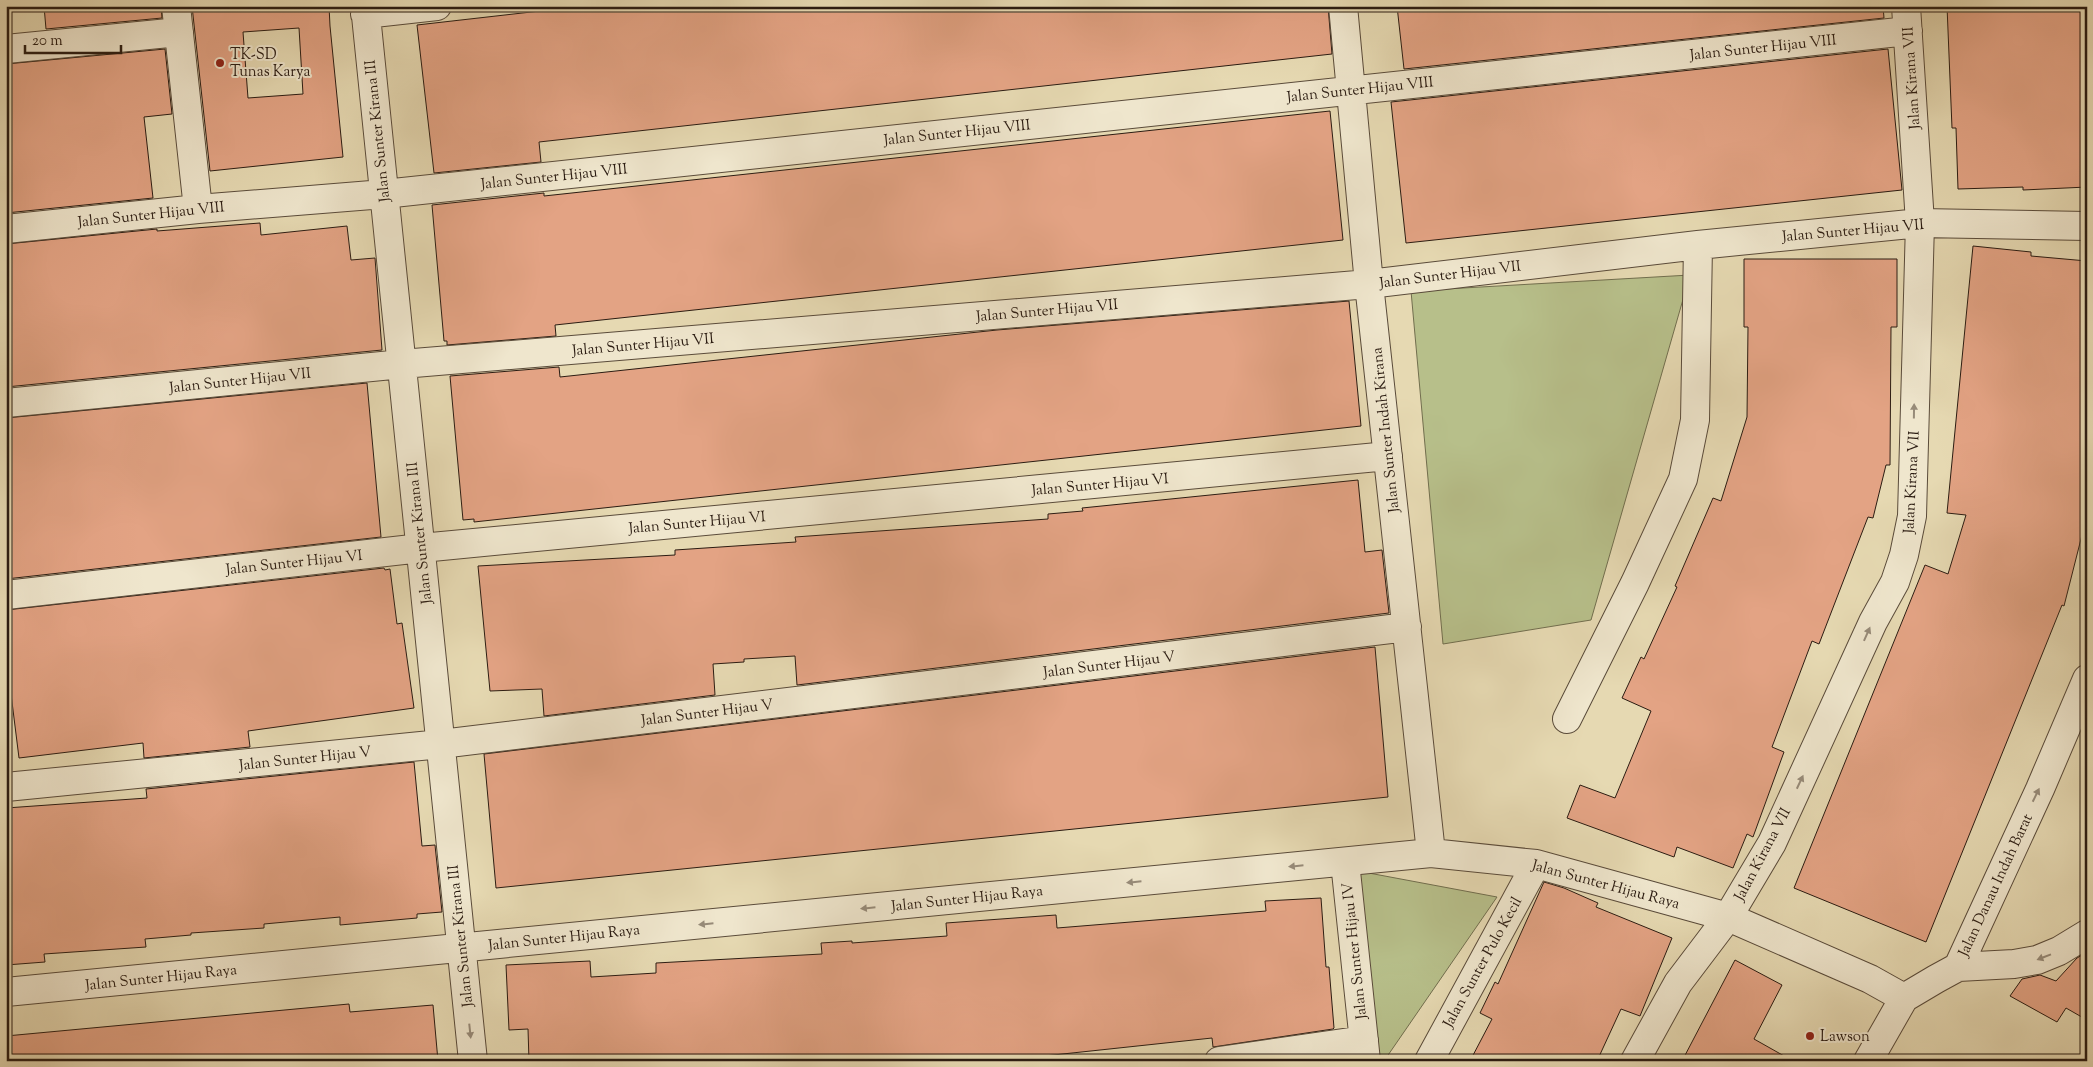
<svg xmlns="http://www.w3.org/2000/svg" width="2093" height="1067" font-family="'Sorts Mill Goudy',serif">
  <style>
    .green { fill: #b7bf8a; stroke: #716e4e }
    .building { fill: #e3a384; stroke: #2b1c12; fill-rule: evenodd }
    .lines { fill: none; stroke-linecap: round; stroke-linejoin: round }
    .minor-casing { stroke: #5a4b3a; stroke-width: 30 }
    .minor { stroke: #efe6cd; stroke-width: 28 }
    .oneway { fill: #978b79 }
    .poi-dot { fill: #8f2418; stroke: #efe6cd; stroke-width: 2 }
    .labels { text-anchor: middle; stroke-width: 4; stroke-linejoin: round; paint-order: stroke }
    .street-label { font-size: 15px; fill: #2b1c12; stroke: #efe6cd }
    .poi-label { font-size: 15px; fill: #2b1c12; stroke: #efe6cd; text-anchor: start }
  </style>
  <rect width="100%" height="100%" fill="#e6d9b2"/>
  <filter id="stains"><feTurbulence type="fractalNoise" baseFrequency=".004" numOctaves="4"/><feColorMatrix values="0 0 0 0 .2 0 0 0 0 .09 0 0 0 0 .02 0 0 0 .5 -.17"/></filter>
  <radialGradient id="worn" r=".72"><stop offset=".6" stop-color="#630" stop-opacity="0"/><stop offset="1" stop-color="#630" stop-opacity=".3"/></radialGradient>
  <!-- green -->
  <path class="green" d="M1690,275L1591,620L1443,644L1411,291Z
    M1358,871L1497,897L1384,1061H1377Z"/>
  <!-- building -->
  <path class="building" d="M44,6H161L162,18L46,29Z
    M192,6H212V9L243,6H329L330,26L343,157L210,171ZM299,28L303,94L248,98L243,32Z
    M584,6H1328L1332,54L539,142L541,162L434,173L417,25Z
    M1397,6H1883L1884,18L1404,69Z
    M1947,6H2087V187L2023,190V187L1958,189L1956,128H1952Z
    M165,49L172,114L144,117L153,198L6,213V64Z
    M1888,49L1902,190L1406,243L1391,102Z
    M1330,111L1343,240L555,325L556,336L447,345V341H444L432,205L544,193V196Z
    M260,223L261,235L347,226L351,260L375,258L382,350L6,387V244L157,229V231Z
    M1973,246L2031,252V256L2087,261V532L2083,531L2064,606L2062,605L1926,942L1794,888L1925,565L1948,574L1966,515L1947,513Z
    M1744,259H1897V327H1891L1890,465H1886L1873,518L1868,517L1819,644L1812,641L1772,747L1784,752L1753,837L1747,834L1733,868L1677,847L1674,857L1567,818L1580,785L1615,798L1651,711L1622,698L1641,657L1644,659L1677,587L1675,586L1713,498L1721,501L1747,417L1748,327H1744Z
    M1349,301L1361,426L474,522V519L463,520L450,376L559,367L560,377L997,330Z
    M367,383L381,537L6,579V418Z
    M1358,480L1365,552L1382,550L1389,613L797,685L795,656L744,659V662L713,664L715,695L544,716L542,689L490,691L478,566L675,555V550L796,542L795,537L1048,519V514L1083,511L1082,508Z
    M384,568L385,570L390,569L397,624L402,623L414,708L248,731L250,747L144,758L143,743L19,758L6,654V610Z
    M1375,647L1388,797L496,888L484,754Z
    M414,762L422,846L435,845L442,912L417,914V918L340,925V917L264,924V928L191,933V935L145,939L146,947L44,954L45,962L6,965V808L147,798L146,789Z
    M1544,882L1564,888L1598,903L1596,907L1672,938L1640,1016L1621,1009L1597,1061H1470L1492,1019L1480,1013L1495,982L1498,984Z
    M1321,898L1326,967H1329L1334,1028L1333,1029L1213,1047L1212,1038L1044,1056L1045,1061H529L528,1029L509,1030L506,965L590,961L591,977L656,973V963L822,954L821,943L852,941V943L947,936L946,923L1056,915L1057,928L1266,911L1265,901Z
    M2087,952V1020L2066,1008L2057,1022L2010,996L2022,979L2040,975L2056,981L2077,958Z
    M1735,960L1782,985L1754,1039L1793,1061H1682Z
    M349,1004L350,1012L433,1005L438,1061H6V1036Z"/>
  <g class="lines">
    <defs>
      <path id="minor" d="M176,6L198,209
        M365,6L473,1061
        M1343,6L1369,284L1431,853
        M365,14L437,6
        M6,49L179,32
        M6,229L198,209L384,194L1908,31
        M6,403L402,364L1369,284L1698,245L1920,223L2087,226
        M6,595L421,548L1388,456
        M1567,719L1635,583L1683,479L1695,420L1698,245
        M6,787L441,744L1407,627
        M1345,862L1366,1061
        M1958,967L2040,789L2087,679
        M6,992L1431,853L1536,864L1728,917L1870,979L1904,998
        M1219,1061L1364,1040
        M1429,1061L1536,864
        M1635,1061L1678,983L1728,917L1772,843L1873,622L1895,582L1904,555L1912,516L1920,223L1906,6
        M1868,1061L1904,998L1936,979L1958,967L2014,964L2037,960L2059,951L2087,934"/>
    </defs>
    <!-- minor casing -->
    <use href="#minor" class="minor-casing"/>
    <!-- minor -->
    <use href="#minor" class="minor"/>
  </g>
  <!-- one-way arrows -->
  <defs><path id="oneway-solid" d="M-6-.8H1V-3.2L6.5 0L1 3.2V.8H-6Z" transform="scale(1.25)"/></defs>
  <g class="oneway">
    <use href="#oneway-solid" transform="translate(1914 411) rotate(-89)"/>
    <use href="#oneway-solid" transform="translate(1867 634) rotate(-66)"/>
    <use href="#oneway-solid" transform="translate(1800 782) rotate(-65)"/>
    <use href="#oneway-solid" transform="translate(2036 795) rotate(-64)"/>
    <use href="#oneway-solid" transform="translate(1296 866) rotate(174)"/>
    <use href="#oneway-solid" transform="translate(1134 882) rotate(174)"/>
    <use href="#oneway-solid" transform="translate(868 908) rotate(174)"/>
    <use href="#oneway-solid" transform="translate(706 924) rotate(174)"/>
    <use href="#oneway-solid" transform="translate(2044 957) rotate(159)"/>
    <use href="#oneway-solid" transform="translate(470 1031) rotate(84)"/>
  </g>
  <!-- markers -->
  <g class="poi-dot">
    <circle cx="220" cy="63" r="5"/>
    <circle cx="1810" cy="1036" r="5"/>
  </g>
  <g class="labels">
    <!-- street labels -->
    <g class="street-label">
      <text transform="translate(1763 47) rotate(-6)" y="5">Jalan Sunter Hijau VIII</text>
      <text transform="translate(1911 78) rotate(-94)" y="5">Jalan Kirana VII</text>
      <text transform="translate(1360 89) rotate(-6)" y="5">Jalan Sunter Hijau VIII</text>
      <text transform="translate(377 131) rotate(-96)" y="5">Jalan Sunter Kirana III</text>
      <text transform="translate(957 132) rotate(-6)" y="5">Jalan Sunter Hijau VIII</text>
      <text transform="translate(554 176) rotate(-6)" y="5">Jalan Sunter Hijau VIII</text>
      <text transform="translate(151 214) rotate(-6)" y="5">Jalan Sunter Hijau VIII</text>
      <text transform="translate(1853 230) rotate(-5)" y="5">Jalan Sunter Hijau VII</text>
      <text transform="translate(1450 274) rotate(-7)" y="5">Jalan Sunter Hijau VII</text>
      <text transform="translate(1047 310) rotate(-5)" y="5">Jalan Sunter Hijau VII</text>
      <text transform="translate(643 344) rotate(-5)" y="5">Jalan Sunter Hijau VII</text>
      <text transform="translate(240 380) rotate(-6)" y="5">Jalan Sunter Hijau VII</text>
      <text transform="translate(1385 430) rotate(-96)" y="5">Jalan Sunter Indah Kirana</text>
      <text transform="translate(1911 482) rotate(-87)" y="5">Jalan Kirana VII</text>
      <text transform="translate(1100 484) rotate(-5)" y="5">Jalan Sunter Hijau VI</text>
      <text transform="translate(697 522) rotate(-5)" y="5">Jalan Sunter Hijau VI</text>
      <text transform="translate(419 533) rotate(-96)" y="5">Jalan Sunter Kirana III</text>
      <text transform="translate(294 562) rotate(-6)" y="5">Jalan Sunter Hijau VI</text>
      <text transform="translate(1109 664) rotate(-7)" y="5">Jalan Sunter Hijau V</text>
      <text transform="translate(707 712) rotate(-7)" y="5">Jalan Sunter Hijau V</text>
      <text transform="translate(305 758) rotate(-6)" y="5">Jalan Sunter Hijau V</text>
      <text transform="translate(1762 854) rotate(-62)" y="5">Jalan Kirana VII</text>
      <text transform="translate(1606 884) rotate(15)" y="5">Jalan Sunter Hijau Raya</text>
      <text transform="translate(1995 885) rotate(-65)" y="5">Jalan Danau Indah Barat</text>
      <text transform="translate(967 898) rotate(-6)" y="5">Jalan Sunter Hijau Raya</text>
      <text transform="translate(460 936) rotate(-96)" y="5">Jalan Sunter Kirana III</text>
      <text transform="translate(564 937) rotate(-6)" y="5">Jalan Sunter Hijau Raya</text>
      <text transform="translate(1354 951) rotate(-96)" y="5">Jalan Sunter Hijau IV</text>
      <text transform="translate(1482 962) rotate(-61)" y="5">Jalan Sunter Pulo Kecil</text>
      <text transform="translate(161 977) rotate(-6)" y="5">Jalan Sunter Hijau Raya</text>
    </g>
    <!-- poi labels -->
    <g class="poi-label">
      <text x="230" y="59">TK-SD<tspan x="230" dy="17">Tunas Karya</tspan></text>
      <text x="1820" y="1041">Lawson</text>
    </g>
  </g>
  <!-- margin -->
  <rect width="2093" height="1067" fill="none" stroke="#e6d9b2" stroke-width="25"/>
  <rect x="8" y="8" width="2078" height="1052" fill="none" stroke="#2b1c12" stroke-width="2.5"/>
  <rect x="12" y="12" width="2068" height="1042" fill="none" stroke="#2b1c12"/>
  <!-- scale -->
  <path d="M25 45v8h96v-8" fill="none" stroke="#2b1c12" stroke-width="2.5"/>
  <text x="32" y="45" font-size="15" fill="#2b1c12" stroke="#efe6cd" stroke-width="4" paint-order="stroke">20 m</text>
  <rect width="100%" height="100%" filter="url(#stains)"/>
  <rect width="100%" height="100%" fill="url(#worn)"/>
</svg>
